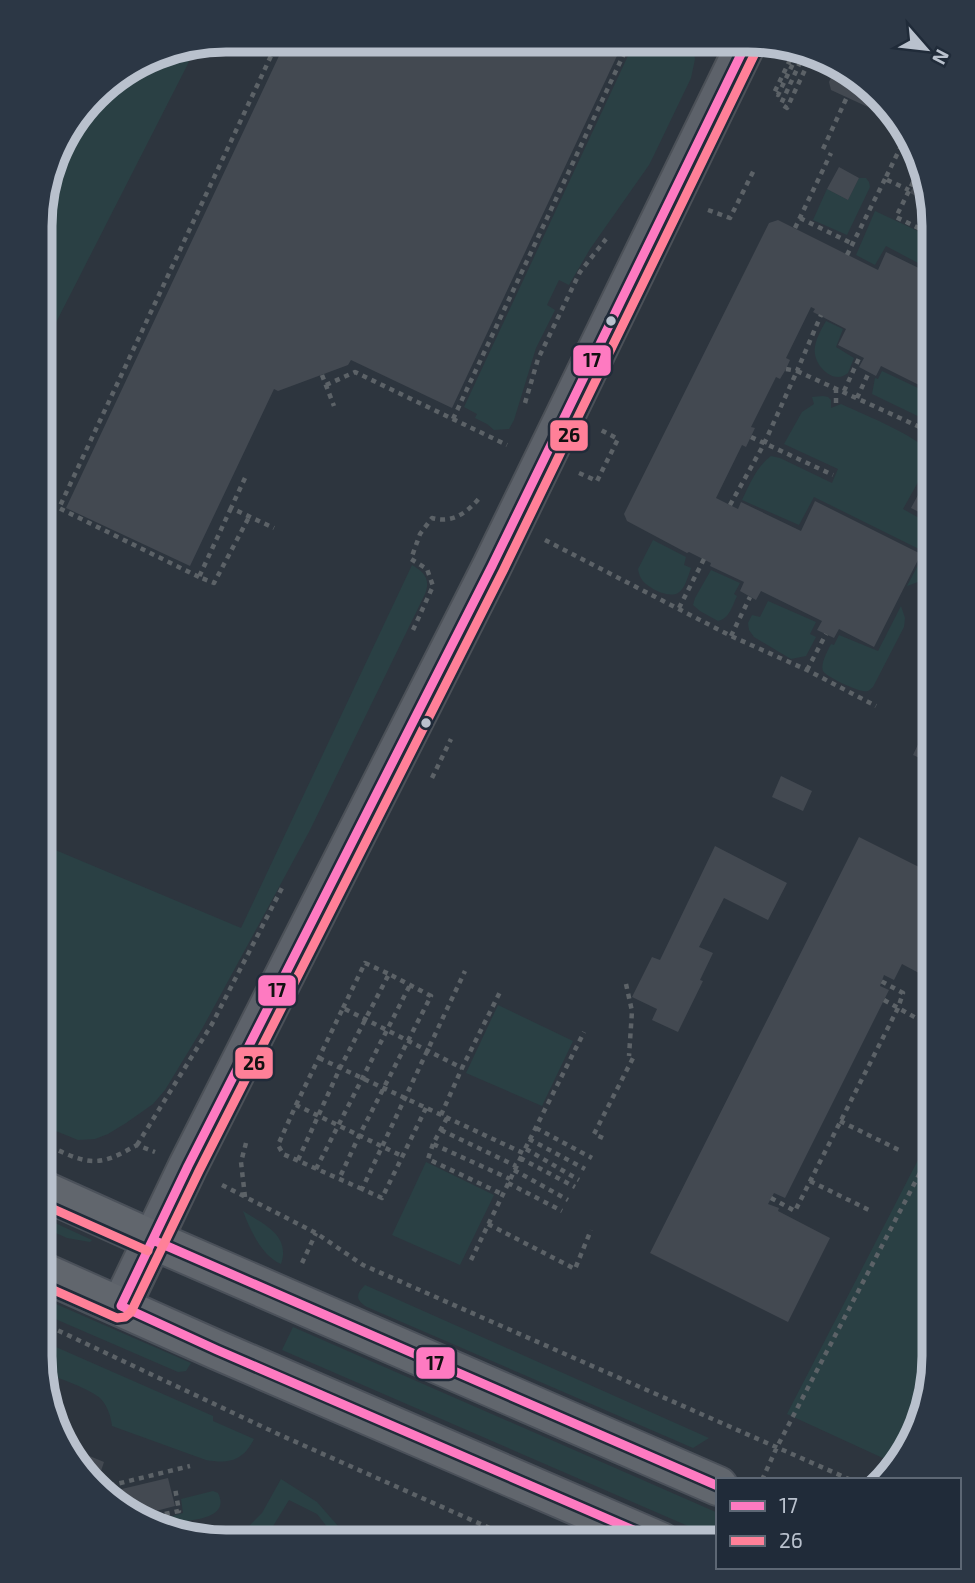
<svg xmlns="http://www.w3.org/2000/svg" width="975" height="1583" font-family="'Exo 2',sans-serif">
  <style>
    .green { fill: #2a4044 }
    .building { fill: #434951 }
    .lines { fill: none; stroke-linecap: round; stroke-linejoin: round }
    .secondary-casing { stroke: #4c5158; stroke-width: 42 }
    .primary-casing { stroke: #4b515a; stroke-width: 42 }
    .path { stroke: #5c6267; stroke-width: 4.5; stroke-dasharray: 5 5; stroke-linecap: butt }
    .secondary { stroke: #5d626a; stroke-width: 38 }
    .primary { stroke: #61666d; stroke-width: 38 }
    .bus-1-casing { stroke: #202b39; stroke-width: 14 }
    .bus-2-casing { stroke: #202b39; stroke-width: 14 }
    .bus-1 { stroke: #fe7ac1; stroke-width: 9 }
    .bus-2 { stroke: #ff8098; stroke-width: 9 }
    .bus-dot { fill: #b9c1cd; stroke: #202b39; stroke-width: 2.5 }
    .rim { fill: none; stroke: #b9c1cd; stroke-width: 9 }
    .line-badge { stroke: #202b39; stroke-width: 2.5 }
    .pale-badge-label { font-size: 19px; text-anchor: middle; font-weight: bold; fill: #111 }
  </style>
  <rect width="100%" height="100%" fill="#2d353e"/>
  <!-- green -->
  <path class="green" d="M634,43H692L695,59L691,78L654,155L649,165L590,249L569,285L559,280L547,305L555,310L536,348L514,420L509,429L494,430L487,424L475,418L477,414L464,407Z
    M197,46L42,350V203L60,144L103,87L156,54Z
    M859,178H866L869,182L870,187L847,235L813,220L827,189L848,200Z
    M875,211L935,239V272L886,246L875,265L856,255Z
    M826,321L843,329L836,347L854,358L848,373C845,375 842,377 838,377C827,377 816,364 815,354C813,343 821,330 826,321Z
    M882,371L935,396C935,405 937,418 926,420L872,394L875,378L878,379Z
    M823,396L828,397L831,400V408L841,404C869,417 914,434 935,456V479L923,473L903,509L935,527C935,557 942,576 907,586L925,552L814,497L799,525L742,500C750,484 756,467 771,456L780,458L832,483L838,469L784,444L802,412L814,404L812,397Z
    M653,540L686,557L684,565L691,568C688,576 685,589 678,593C669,598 653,590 646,584C641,580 639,575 638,569Z
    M412,565C424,572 431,579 425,594L310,830L202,1029L165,1090L153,1104L126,1123L108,1134L95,1139L78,1140L41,1125V844L241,928Z
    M711,570L740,583L734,594L737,596C732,606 730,618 718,621L700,611L693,605L695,598Z
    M768,601L816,622L810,634L816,637L806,656L791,659L754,637L749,630L748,623L752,615L760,617Z
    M901,606L905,618L904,627L873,687C868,691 869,692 863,691C857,691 825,676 823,671C820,664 828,650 831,644L834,645L839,635L878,651Z
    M498,1005L573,1041L542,1106L466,1073Z
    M934,1129V1369L898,1465L787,1414Z
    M426,1162L494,1195L460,1265L392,1235Z
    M243,1211C263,1224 291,1235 281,1264C262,1256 250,1230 243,1211Z
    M40,1216L92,1240L90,1242L67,1238L40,1226Z
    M365,1285L709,1438L693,1448L367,1307C355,1300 356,1294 365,1285Z
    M40,1297L191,1363L186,1371L178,1372L53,1318L40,1312Z
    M293,1327L718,1513V1539L282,1350Z
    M40,1340L213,1416V1421L254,1439C243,1461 229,1464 206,1460L112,1426C111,1417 108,1407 101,1399C91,1389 58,1378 43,1372L40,1356Z
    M281,1479L317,1502L352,1542H339L317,1514L289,1500L264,1541H241V1534L262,1513Z
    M213,1491L218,1493C229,1515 202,1519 187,1521C176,1523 165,1526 154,1521L183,1513L181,1499Z"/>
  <!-- building -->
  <path class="building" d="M286,41L623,43L452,408L351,360L348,365L278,391L274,389L190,566L66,508Z
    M835,69L871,86L894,119L831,90L829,82Z
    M839,167L859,178L848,200L827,189Z
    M923,168L930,203L910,193Z
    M778,220L878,270L886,252L935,276V393L881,366L876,376L859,367L864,358L838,345L846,329L813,312L815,309L811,307L786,358L790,360L786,369L780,379L776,377L751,427L755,428L746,447L742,445L716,498L738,509L741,502L801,531L815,501L921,554L874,647L839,629L834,638L817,630L822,621L761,591L756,600L740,591L744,582L710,566L711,563L689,552L687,553L627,521L624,514L769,223Z
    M926,480L935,485V520L911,508Z
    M930,719L935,721V765L913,755Z
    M781,776L812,791L803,811L772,797Z
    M859,837L935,875L934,981L902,964L894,980L884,975L880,986L889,990L785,1198L774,1193L768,1204L779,1208L778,1211L830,1238L788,1322L650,1253Z
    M715,846L787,883L768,920L724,898L699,947L713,953L700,980L703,981L678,1032L652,1020L657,1009L632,997L652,957L660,960Z
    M70,1448L104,1462L97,1483Z
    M168,1478L175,1506L152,1512L154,1521L113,1504L105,1493Z"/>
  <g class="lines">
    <defs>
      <path id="secondary" d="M121,1306L188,1166L492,566L746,44"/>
      <path id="primary" d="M40,1189L153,1240L718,1486
        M40,1271L217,1350L661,1542"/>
    </defs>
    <!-- secondary casing -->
    <use href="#secondary" class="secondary-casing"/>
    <!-- primary casing -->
    <use href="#primary" class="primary-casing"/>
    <!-- path -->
    <path class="path" d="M781,55L790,60L774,93L778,95L798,53L803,56L781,104L787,108L811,57
      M815,68L819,61
      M906,136L885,179L909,190
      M823,149L847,97
      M922,164L896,217L935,236
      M708,210L730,218L755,168
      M800,218L853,244
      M795,228L831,153
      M847,255L885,179
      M786,369L797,371L821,315
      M322,375L334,406
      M326,385L355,372L507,445
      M836,388V405
      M844,391L860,356
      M857,398L869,372
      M525,403L538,359L580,272L606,239
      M453,419L629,43
      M751,437L833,475
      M935,440L929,431L935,425
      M579,473L597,481L618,439L599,429
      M245,478L231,508L274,528
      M730,505L764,444L797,371L935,434
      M231,508L199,577L214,583L249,517
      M545,540L731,636L807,670L876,706
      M199,577L59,508L278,41
      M679,608L704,559
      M413,630L433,586L427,569L411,559L420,534L432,518C453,524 468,512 481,496
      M731,636L750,597
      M807,670L826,634
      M432,778L451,739
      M626,984L632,1011L629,1056
      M884,1000L934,1028
      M343,1008L365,963L389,974
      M319,1058L523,1153L584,1032
      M296,1105L343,1008L462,1068
      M426,1108L382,1198L362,1189L465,971
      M441,1115L462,1068L501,990
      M447,1118L433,1144L510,1179
      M840,1121L899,1150
      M536,1128L592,1158
      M441,1130L516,1166
      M603,1138L594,1134L633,1058
      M529,1139L585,1169
      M41,1142C56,1149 77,1161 94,1161C110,1161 124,1152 137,1145L155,1152
      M433,1144L428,1159L502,1194
      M137,1145L212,1024L284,884
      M526,1149L579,1180
      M520,1158L575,1187
      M298,1160L340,1068L389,974L431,996L359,1136L339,1179
      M316,1169L410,985
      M514,1170L568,1200
      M810,1181L869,1210
      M508,1183L562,1211
      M222,1185L316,1233L363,1265L851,1480
      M362,1189L283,1154L278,1145L296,1105L402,1156
      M245,1197L241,1162L246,1143
      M771,1198L795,1211L898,1008L903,993L881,981
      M488,1224L575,1269L591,1230
      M471,1260L523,1153
      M302,1263L316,1233
      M40,1322L278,1434L521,1542
      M762,1480L777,1447L934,1146
      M100,1488L190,1466
      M155,1516L179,1511L175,1488"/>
    <!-- secondary -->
    <use href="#secondary" class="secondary"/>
    <!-- primary -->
    <use href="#primary" class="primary"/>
    <defs>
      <path id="bus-1" d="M153,1240L718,1486
        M121,1306L188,1166L492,566L746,44
        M121,1306L217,1350L661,1542"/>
      <path id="bus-2" d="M40,1203L148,1251
        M40,1284L117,1318L125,1317L131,1312L199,1171L503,571L757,49"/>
    </defs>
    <!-- bus-1 casing -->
    <use href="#bus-1" class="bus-1-casing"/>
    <!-- bus-2 casing -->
    <use href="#bus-2" class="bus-2-casing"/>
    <!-- bus-1 -->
    <use href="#bus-1" class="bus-1"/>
    <!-- bus-2 -->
    <use href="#bus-2" class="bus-2"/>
  </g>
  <!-- markers -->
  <g class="bus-dot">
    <circle cx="611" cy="321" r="6"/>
    <circle cx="426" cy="723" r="6"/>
  </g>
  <!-- crop -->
  <path d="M0 0H975V1583H0ZM226 52H748A174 174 0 0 1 922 226V1356A174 174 0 0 1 748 1530H226A174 174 0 0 1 52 1356V226A174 174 0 0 1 226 52Z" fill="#2c3745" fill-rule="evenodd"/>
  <path class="rim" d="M226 52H748A174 174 0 0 1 922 226V1356A174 174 0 0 1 748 1530H226A174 174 0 0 1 52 1356V226A174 174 0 0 1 226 52Z"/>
  <g class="line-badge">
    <rect x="572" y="344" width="40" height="33" rx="7" fill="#fe7ac1"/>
    <rect x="549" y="419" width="40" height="33" rx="7" fill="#ff8098"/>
    <rect x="257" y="974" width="40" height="33" rx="7" fill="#fe7ac1"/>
    <rect x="234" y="1046" width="40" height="34" rx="7" fill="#ff8098"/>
    <rect x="415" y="1346" width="41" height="34" rx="7" fill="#fe7ac1"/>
  </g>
  <g class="pale-badge-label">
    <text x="592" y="367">17</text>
    <text x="569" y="442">26</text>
    <text x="277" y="997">17</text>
    <text x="254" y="1070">26</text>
    <text x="435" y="1370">17</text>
  </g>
  <!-- legend -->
  <rect x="716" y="1478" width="245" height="91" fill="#202b39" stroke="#5d6774" stroke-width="2"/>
  <rect x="730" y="1501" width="35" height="10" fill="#fe7ac1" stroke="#5d6774" stroke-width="2"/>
  <text x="779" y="1513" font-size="21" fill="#b9c1cd">17</text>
  <rect x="730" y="1536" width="35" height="10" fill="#ff8098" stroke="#5d6774" stroke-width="2"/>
  <text x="779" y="1548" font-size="21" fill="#b9c1cd">26</text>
  <!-- north arrow -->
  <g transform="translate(926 49) rotate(118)" stroke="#202b39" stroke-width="5" paint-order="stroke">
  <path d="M0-5L12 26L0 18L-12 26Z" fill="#b9c1cd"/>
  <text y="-10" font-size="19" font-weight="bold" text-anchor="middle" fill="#b9c1cd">N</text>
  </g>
</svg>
